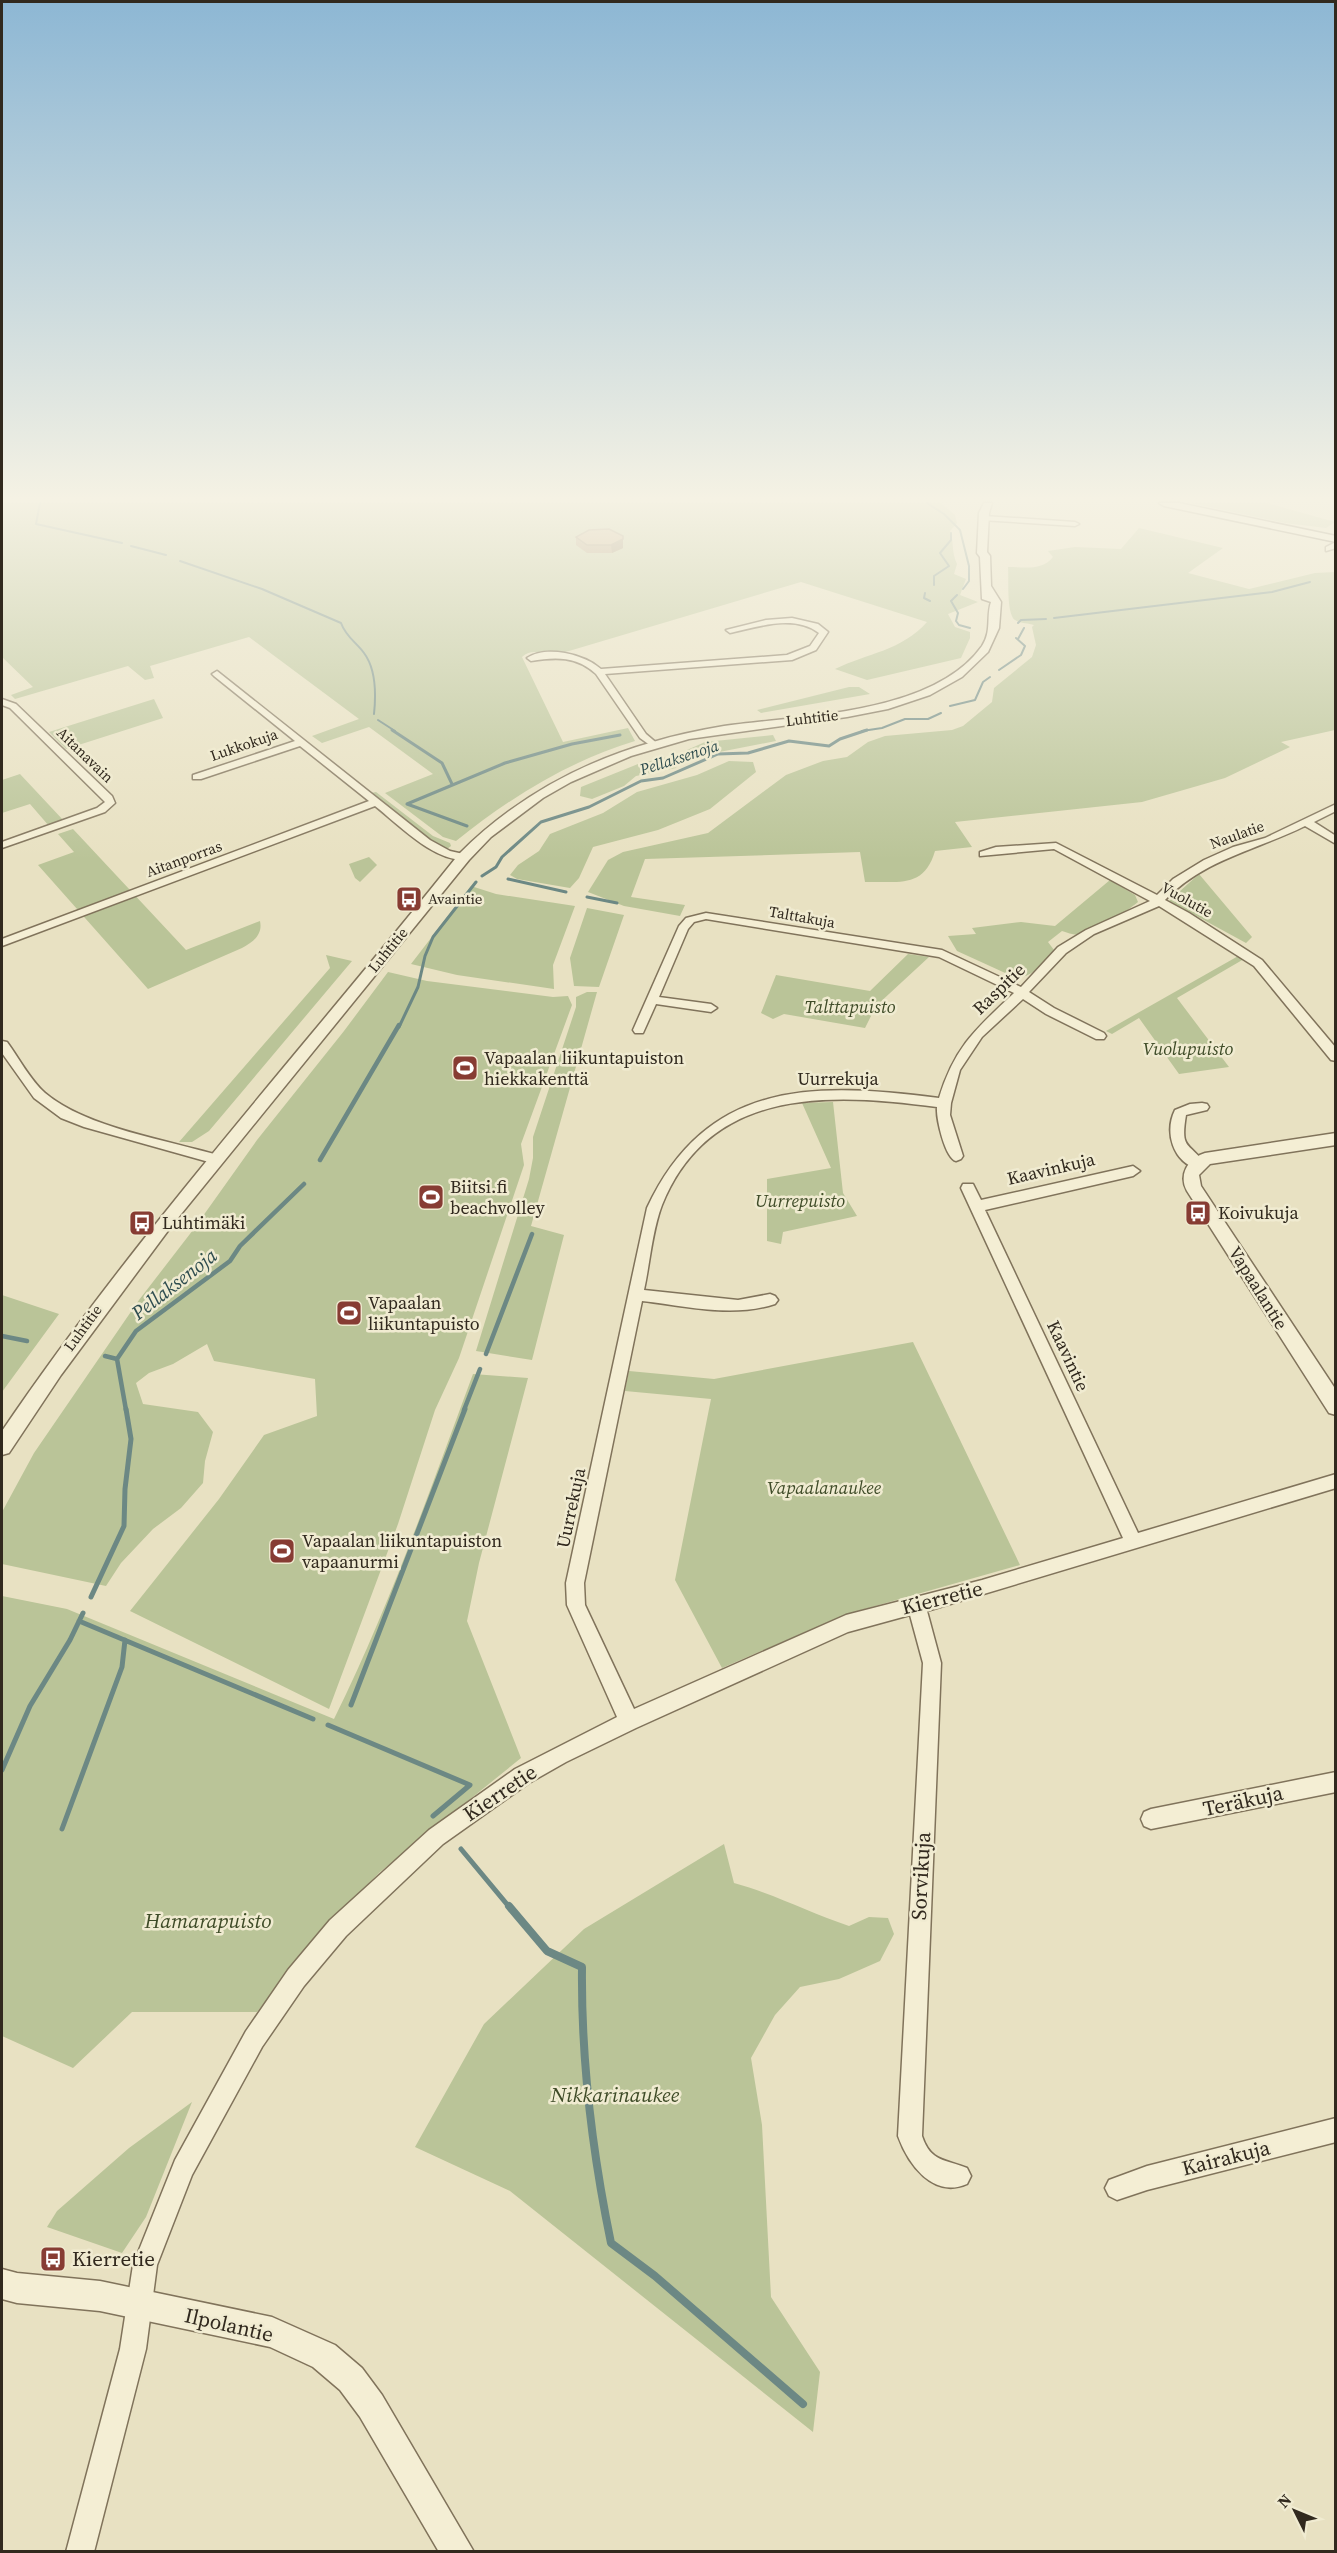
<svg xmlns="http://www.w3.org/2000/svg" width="1337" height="2553" font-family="'Source Serif 4',serif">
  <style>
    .green { fill: #bac498 }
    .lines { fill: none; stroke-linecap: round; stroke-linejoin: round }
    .stream-far4 { stroke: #6c8884; stroke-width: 2 }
    .stream-far3 { stroke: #6c8884; stroke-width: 3 }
    .stream-far2 { stroke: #6c8884; stroke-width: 4.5 }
    .stream-far1 { stroke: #6c8884; stroke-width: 5 }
    .stream { stroke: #6c8884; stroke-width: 8 }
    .minor-casing { stroke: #80735b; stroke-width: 3 }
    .tertiary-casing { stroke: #80735b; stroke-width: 3 }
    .secondary-casing { stroke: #61543f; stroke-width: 3 }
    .minor { fill: #f4eed4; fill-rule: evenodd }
    .tertiary { fill: #f4eed4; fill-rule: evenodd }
    .secondary { fill: #f4eed4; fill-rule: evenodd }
    .wall { fill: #a78a6b }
    .shaded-wall { fill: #887157 }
    .building { fill: #c2a17c; stroke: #887157; stroke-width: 1.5 }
    .labels { text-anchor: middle; stroke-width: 5; stroke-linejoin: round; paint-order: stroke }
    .far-street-label { font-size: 15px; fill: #31291e; stroke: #f0ebd1 }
    .far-poi-label { font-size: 15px; fill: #31291e; stroke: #f0ebd1; text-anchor: start }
    .far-water-label { font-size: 16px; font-style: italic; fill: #2f4d4f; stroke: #f0ebd1 }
    .street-label { font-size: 18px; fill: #31291e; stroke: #f0ebd1 }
    .park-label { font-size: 18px; font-style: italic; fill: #3e4b27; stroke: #f0ebd1 }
    .poi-label { font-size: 18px; fill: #31291e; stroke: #f0ebd1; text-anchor: start }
    .water-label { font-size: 20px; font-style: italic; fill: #2f4d4f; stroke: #f0ebd1 }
    .near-street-label { font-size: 21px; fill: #31291e; stroke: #f0ebd1 }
    .near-park-label { font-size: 21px; font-style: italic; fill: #3e4b27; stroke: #f0ebd1 }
    .near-poi-label { font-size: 21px; fill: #31291e; stroke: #f0ebd1; text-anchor: start }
  </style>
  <rect width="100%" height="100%" fill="#e8e1c2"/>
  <!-- green -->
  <path class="green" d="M2,503H941L955,515L957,523L950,531C954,539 951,552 957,564L954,574L966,579L960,595L978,602L948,614L955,627L970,632V638L961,658L867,680L835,669C868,653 901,651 927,622L801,582L569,651C563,652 555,654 550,654C539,653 531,649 522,657L563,742L628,728L635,741C567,762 511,797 456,841L443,837L385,793L433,774L369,727L322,743L312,736L359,719L249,637L150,666L154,678L145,680L128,666L15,699L11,695L33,687L2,657Z
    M1191,503H1267L1335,522L1326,528L1285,523Z
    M1139,528L1223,548L1188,573L1249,589L1315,573L1335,572V730L1281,742L1290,747L1225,778L1142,802L955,822L972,847L935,851C924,889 898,881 865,882L860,852L645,859L631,897L685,905L680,916L624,906L588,892L608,860L623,852L708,833L786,775L823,761L847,757L868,742L885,736L952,730L963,726L992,702L994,688L1032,657L1036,645L1032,627L1034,625C1029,623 1019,623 1015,620C1006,613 1009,578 1008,567C1025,567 1042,571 1053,557L1048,551L1075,547L1121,549Z
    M849,687H859L870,694L761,713L757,710Z
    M154,699L163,718L66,749L49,732Z
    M773,735L776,741L699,756L691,755L687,750L705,742Z
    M672,756L678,760L676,768L636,776L624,786L592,799L580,796L581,787L638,764Z
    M729,761L753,762L756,772L710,809L658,830L593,847L579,878L570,888L517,879L510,875L518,865L539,851L550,834L603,813L637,792L697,775Z
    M20,774L64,821L49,826L30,804L2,813V780Z
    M376,792L433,836L450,843L451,846L447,849L433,843L371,793Z
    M73,829L186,950L260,921C263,935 253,942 242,948L148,989L38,865L74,852L58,834Z
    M369,857L377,865L360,882L355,878L349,864Z
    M1199,874L1252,937L1246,943L1169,901Z
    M1110,880L1135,895L1138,902C1126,912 1096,931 1081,934C1075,936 1069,933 1062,931L1048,942L1054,950C1043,962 1032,980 1014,977L957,951L948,936L976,934L972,928L1021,922L1055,926Z
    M471,886L496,894L575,906L553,965L554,989L457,975L411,964Z
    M587,908L624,915L599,987L574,986L570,958Z
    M908,954L929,957L876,1006L865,1028L784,1014L773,1019L761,1013L776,975L870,991Z
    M326,955L352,961L209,1131L192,1142H179L330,968Z
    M1240,955L1244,959L1177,998L1229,1067L1179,1074L1139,1018L1112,1034L1106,1031Z
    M388,972L427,981L553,997L568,996L572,1005L521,1144L524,1165L459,1358L435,1410L398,1524L329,1709L130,1611L219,1499L264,1435L317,1416L315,1379L214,1361L207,1344L173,1364L149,1373L136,1383L143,1404L198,1412L213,1432L205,1461L203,1483L181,1508L153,1529L121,1563L106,1586L2,1564V1512L34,1453L139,1300L193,1230L257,1140L344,1031Z
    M587,992H597L531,1226L564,1235L532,1360L476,1351L529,1179L533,1158V1137L576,1007V997Z
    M833,1102L843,1193L857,1216L783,1232L781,1244L767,1241V1179L831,1168L802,1103Z
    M2,1295L59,1314L2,1392Z
    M913,1342L1020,1565L847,1614L722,1668L675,1580L711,1399L625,1391L629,1371L714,1379Z
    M473,1374L528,1378L479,1563L467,1621L521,1758L380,1872L316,1937L257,2012H132L73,2068L2,2036V1596L67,1609L334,1719C389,1608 430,1490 473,1374Z
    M724,1844L734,1883C774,1894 810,1913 849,1926L869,1917L888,1918L894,1934L880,1961L839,1979L800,1987L775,2015L751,2058L762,2125L771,2297L820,2372L813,2432L510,2191L415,2147L484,2024L584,1929Z
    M192,2102L146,2217L122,2253L47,2227L57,2211L129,2148Z"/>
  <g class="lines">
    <!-- stream-far4 -->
    <path class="stream-far4" d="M40,503L36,524L122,543
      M927,503L944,514L960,530L969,566V581L963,589
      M131,546L166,555
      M180,561L262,589L341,623C346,637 356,642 364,653C376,669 376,695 374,714
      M934,585V576L949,566L940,553L951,540V533
      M925,593L924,598L930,601
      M957,595L951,601L958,613L956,621L959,625L970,628
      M1054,618L1272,592L1310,582
      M1018,623L1021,620L1046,619
      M1018,639L1024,628
      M999,670L1021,655L1025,646L1016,638
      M950,706L975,700L983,682L990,677
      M378,720L395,731
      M862,731L882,728L905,719H928L941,713"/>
    <!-- stream-far3 -->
    <path class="stream-far3" d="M392,730L442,763L452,784
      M467,826L407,804L505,763L572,744L620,735
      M482,876L496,867L502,857L541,822L589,807L641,781L663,778L718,754L748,753L789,741L829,746L840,739L867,730
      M508,879L566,892
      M587,897L617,903
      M399,1027L418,987L425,956L433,937L476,882"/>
    <!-- stream-far2 -->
    <path class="stream-far2" d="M320,1160L399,1025
      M2,1336L27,1341
      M486,1354L532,1234
      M105,1356L117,1359
      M117,1359L136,1331L230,1261L240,1246L304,1184
      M117,1359L126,1410
      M464,1410L480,1369"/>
    <!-- stream-far1 -->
    <path class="stream-far1" d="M91,1597L124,1526L125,1489L131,1439L126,1409
      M79,1621L313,1719
      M351,1705L465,1409
      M328,1725L470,1785L433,1816
      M2,1770L30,1706L70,1640L83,1613
      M62,1829L122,1667L125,1640
      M461,1849L510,1908"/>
    <!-- stream -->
    <path class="stream" d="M509,1906L547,1951L582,1967C581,2061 592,2151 611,2243L655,2276L803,2404"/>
    <defs>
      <path id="minor" d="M984,516L1075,522L1079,524L1075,526L981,520V516Z
        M1336,542V548L1326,551V547Z
        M792,618L818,624L828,632L816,650L792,660L605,674L646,734L659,745L654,748L640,738L596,674C576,656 556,657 531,661L527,658C546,645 584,654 601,669L787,655L810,646L819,633C794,614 758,627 730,633L726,630L766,620Z
        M217,671L430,840L450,851L468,855V859C437,865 398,824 375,806L2,946V939L369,801L300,746L201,779H193V775L295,741L214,676L212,674Z
        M2,699L16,704L112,796L115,803L105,812L2,848V842L97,808L105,802L10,708L2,705Z
        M1336,804V811L1314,822L1336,836V844L1305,826C1257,850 1204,859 1165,900L1189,913L1262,960L1336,1048V1061L1331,1060L1254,966L1159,906L1094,934L1066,953L1029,992L1054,1008L1104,1033L1106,1036L1104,1039H1096L1046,1014L1023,999L982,1037L960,1070L951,1103L950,1115L963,1156L961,1159L956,1161C945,1158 936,1118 937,1107C831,1093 710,1086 662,1205C652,1231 650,1263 644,1290L738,1300L770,1294L775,1296L778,1300L775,1304C732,1318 686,1306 642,1301L584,1583L585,1605L634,1709L846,1615L982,1580L1123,1538L961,1188L963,1184H973L981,1200L1133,1166L1140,1171L1133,1176L985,1210L1138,1533L1336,1474V1488L927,1611L941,1663L922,2136C931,2163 946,2159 967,2168L971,2176L967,2184C933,2199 908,2164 898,2136L923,1663L910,1615L848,1632L636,1728L566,1762L529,1783L443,1844L346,1936L304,1986L262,2047L192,2175L157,2265L146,2349L94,2552H66L120,2349L133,2265L175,2160L246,2031L288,1970L330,1920L429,1830L515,1769L617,1717L567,1605L566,1583L647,1208C707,1079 815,1082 939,1098C955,1046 976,1029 1014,993L939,957L706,919L694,922L688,929L659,997L711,1004L717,1008L711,1012L656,1004L643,1033H635L633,1030L679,926L686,918L706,913L942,950L1021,987L1058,947L1086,930L1150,901L1054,849L980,856V852L996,847L1056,843L1157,895L1173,879L1204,860L1233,847L1265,838Z
        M2,1041L7,1042C19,1058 30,1080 45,1093C86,1128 168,1140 221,1156L223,1159L216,1164L84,1127L61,1118L34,1098L2,1053Z
        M1202,1103L1207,1104L1209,1107L1207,1110L1186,1115C1180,1151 1189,1141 1205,1164L1198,1169C1173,1162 1164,1132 1175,1110L1190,1104Z
        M1336,1772V1792L1151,1829L1144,1826L1141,1819L1144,1812L1151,1809Z
        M1336,2118V2142L1147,2190L1117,2200L1109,2196L1105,2188L1109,2180L1147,2166Z"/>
      <path id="tertiary" d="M984,503H992L989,513L987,552L990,556L991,586L1001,602L999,628L988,652L962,677L930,695L888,709L847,717L689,739L631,756L571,782L543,798L491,837L469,860L173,1224L61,1375L9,1453L2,1455V1431C140,1228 306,1046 459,854C514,799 579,763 653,742C676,735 700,730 724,726C800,715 933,715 982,646C992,631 986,617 991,602L982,599L980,557L977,553L979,513Z
        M1336,1133V1145L1210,1164L1199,1175L1201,1186L1336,1390V1415L1329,1413L1187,1191C1178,1175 1188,1158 1205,1153Z
        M2,2269L17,2273L100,2281L272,2317L335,2345L362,2368L382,2395L474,2552H439L360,2417L340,2390L313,2367L270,2347L100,2311L17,2303L2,2299Z"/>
      <path id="secondary" d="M1159,503H1179L1336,536V542L1164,506Z"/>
    </defs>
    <!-- minor casing -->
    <use href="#minor" class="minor-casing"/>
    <!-- tertiary casing -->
    <use href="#tertiary" class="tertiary-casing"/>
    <!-- secondary casing -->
    <use href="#secondary" class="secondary-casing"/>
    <!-- minor -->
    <use href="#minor" class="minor"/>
    <!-- tertiary -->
    <use href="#tertiary" class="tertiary"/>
    <!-- secondary -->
    <use href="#secondary" class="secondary"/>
  </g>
  <!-- wall -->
  <path class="wall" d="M623,536V548L612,553H587L576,545V537Z"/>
  <!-- shaded-wall -->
  <path class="shaded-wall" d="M623,539V548L612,553L611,545Z"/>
  <!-- building -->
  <path class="building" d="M609,529L623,536V539L611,545H587L576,537L589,530Z"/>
  <!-- sky -->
  <linearGradient id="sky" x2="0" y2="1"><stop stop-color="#8db7d4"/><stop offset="0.58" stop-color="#f5f2e4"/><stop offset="1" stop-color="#f5f2e4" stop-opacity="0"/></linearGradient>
  <rect width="1337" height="860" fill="url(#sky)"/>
  <!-- icons -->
  <defs>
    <symbol id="bus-square" viewBox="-11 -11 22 22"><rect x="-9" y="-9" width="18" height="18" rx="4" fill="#873c33" stroke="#f0ebd1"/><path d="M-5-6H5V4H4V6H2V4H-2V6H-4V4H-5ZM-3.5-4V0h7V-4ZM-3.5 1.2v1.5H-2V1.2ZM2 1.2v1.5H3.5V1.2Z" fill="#fff"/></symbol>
    <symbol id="stadium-square" viewBox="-11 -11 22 22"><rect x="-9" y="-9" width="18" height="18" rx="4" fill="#873c33" stroke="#f0ebd1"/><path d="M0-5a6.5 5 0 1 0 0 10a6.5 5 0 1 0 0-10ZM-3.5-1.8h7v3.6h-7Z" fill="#fff"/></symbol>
  </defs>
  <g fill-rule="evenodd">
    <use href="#bus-square" x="394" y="884" width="30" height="30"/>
    <use href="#stadium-square" x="450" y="1053" width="30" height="30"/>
    <use href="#stadium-square" x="416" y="1182" width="30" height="30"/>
    <use href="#bus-square" x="1183" y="1198" width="30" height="30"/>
    <use href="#bus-square" x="127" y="1208" width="30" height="30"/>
    <use href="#stadium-square" x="334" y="1298" width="30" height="30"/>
    <use href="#stadium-square" x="267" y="1536" width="30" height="30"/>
    <use href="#bus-square" x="38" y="2244" width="30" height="30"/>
  </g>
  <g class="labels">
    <!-- far-street labels -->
    <g class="far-street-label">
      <text transform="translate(812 718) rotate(-7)" y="5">Luhtitie</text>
      <text transform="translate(244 745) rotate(-19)" y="5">Lukkokuja</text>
      <text transform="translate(85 755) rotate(44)" y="5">Aitanavain</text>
      <text transform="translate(1237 835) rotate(-20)" y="5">Naulatie</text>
      <text transform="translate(184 859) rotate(-20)" y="5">Aitanporras</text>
      <text transform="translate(1187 900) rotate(29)" y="5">Vuolutie</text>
      <text transform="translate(802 917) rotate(10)" y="5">Talttakuja</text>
      <text transform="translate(388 950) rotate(-51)" y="5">Luhtitie</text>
      <text transform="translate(83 1328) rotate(-54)" y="5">Luhtitie</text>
    </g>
    <!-- far-poi labels -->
    <g class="far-poi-label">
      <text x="428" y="904">Avaintie</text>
    </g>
    <!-- far-water labels -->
    <g class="far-water-label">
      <text transform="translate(679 757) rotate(-18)" y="6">Pellaksenoja</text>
    </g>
    <!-- street labels -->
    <g class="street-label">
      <text transform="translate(999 989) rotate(-44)" y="6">Raspitie</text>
      <text x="838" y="1085">Uurrekuja</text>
      <text transform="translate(1051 1169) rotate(-13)" y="6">Kaavinkuja</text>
      <text transform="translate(1258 1288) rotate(58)" y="6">Vapaalantie</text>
      <text transform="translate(1068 1356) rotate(65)" y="6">Kaavintie</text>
      <text transform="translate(571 1508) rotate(-78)" y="6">Uurrekuja</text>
    </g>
    <!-- park labels -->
    <g class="park-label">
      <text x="850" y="1013">Talttapuisto</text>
      <text x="1188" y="1055">Vuolupuisto</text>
      <text x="800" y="1207">Uurrepuisto</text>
      <text x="824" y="1494">Vapaalanaukee</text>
    </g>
    <!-- poi labels -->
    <g class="poi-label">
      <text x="484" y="1064">Vapaalan liikuntapuiston<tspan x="484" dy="21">hiekkakenttä</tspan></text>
      <text x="450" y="1193">Biitsi.fi<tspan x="450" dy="21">beachvolley</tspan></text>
      <text x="1218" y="1219">Koivukuja</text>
      <text x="162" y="1229">Luhtimäki</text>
      <text x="368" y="1309">Vapaalan<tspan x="368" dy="21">liikuntapuisto</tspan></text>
      <text x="302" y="1547">Vapaalan liikuntapuiston<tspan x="302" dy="21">vapaanurmi</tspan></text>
    </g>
    <!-- water labels -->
    <g class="water-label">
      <text transform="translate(174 1284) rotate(-38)" y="7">Pellaksenoja</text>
    </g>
    <!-- near-street labels -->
    <g class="near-street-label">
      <text transform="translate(942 1598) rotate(-14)" y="7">Kierretie</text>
      <text transform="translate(500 1793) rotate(-34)" y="7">Kierretie</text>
      <text transform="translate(1243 1801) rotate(-12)" y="7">Teräkuja</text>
      <text transform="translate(921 1876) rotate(-87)" y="7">Sorvikuja</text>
      <text transform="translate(1226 2158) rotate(-14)" y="7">Kairakuja</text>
      <text transform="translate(229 2325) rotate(13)" y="7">Ilpolantie</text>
    </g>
    <!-- near-park labels -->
    <g class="near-park-label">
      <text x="208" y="1928">Hamarapuisto</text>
      <text x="615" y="2102">Nikkarinaukee</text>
    </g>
    <!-- near-poi labels -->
    <g class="near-poi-label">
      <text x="72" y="2266">Kierretie</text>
    </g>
  </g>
  <!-- border -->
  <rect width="1337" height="2553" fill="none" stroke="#31291e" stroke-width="6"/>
  <!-- north arrow -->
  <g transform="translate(1295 2511) rotate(313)" stroke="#f0ebd1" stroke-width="4.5" paint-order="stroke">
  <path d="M0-4.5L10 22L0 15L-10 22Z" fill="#31291e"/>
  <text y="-9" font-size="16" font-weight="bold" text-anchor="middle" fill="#31291e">N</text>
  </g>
</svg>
